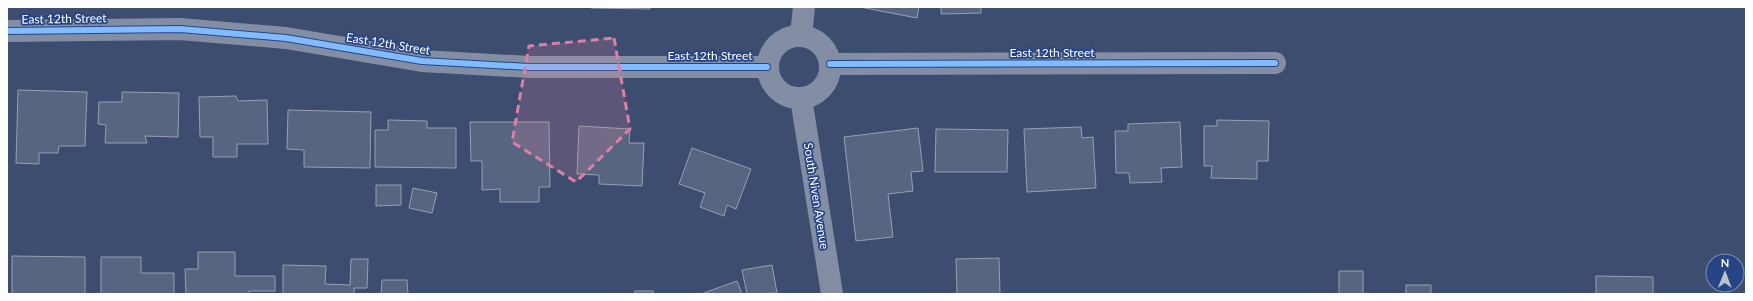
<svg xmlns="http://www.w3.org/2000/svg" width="1753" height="301" font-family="Lato,sans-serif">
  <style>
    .building { fill: #586580; stroke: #97a0b3 }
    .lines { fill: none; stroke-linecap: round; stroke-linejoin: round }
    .minor { stroke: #838ea5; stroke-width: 22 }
    .cycleway-casing { stroke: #274585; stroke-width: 8 }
    .cycleway { stroke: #80bcff; stroke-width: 6 }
    .marked { fill: #dd80a5; fill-opacity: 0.2; stroke: #dd80a5; stroke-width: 3; stroke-dasharray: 8 5; stroke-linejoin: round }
    .labels { text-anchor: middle; stroke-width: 3.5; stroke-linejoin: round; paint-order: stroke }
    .street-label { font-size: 12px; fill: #fff; stroke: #274585 }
  </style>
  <rect width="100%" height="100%" fill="#3d4d6f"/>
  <!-- building -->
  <path class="building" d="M591,7H651L650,9L591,8Z
    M860,7H919L917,18Z
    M941,7H981V13L941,14Z
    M18,90L87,92L85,146H59L58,153H39V164L16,163Z
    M122,92L179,93L178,137L145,136L147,143H105L106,125L98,124L99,102H122Z
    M236,96L238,101L267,100L268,144H237V157H213V137H200L199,97Z
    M288,110L371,112L370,168L304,167V150L287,149Z
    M388,120L427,121V128H456V168L375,167V130H388Z
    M1217,120L1269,121L1268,161H1257V179L1211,178L1212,166H1204V126H1217Z
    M470,122H549L550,187H539V202H500V189L482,190V161H471Z
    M1180,122L1182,167L1161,168L1162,182L1130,183L1129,173H1116L1115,131H1128V124Z
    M579,126L630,129L629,143H644L642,186L599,184V175L577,174Z
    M1081,127L1082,138L1093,137L1096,188L1027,192L1024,129Z
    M918,128L923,171L911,172L913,191L888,194L893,237L856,241L844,137Z
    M936,129L1008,130L1007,172H935Z
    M692,148L751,169L736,209L727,205L724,216L700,207L705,193L679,184Z
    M376,185H401V205L376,206Z
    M413,188L437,193L432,213L409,208Z
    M198,252H235V276H275V291H249V294H186L185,269H198Z
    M12,256L85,257V294H12Z
    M101,257H141V273H174V294H101Z
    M999,258L1000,294H957L956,259Z
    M351,259H368L367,288H354V294H283V265L326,266L325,284L350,285Z
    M772,265L777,293L747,294L742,270Z
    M1339,271H1363V294H1339Z
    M1596,276L1653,277V294H1596Z
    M382,280H407L408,294H381Z
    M737,281L742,294H701Z
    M1406,285H1431V294H1406Z
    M635,291H653V294H635Z"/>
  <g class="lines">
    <!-- minor -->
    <path class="minor" d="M7,31L180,29L286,38L422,61L529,67H767
      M801,35L804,7
      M768 67a31 31 0 1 1 62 0a31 31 0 1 1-62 0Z
      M830,64L1275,63
      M801,98L832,294"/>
    <defs>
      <path id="cycleway" d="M7,31L180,29L286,38L422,61L529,67H767
        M830,64L1275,63"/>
    </defs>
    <!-- cycleway casing -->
    <use href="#cycleway" class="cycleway-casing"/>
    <!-- cycleway -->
    <use href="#cycleway" class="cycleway"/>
  </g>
  <!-- marked area -->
  <path class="marked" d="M614,38L630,129L576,182L512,142L529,46Z"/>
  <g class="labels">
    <!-- street labels -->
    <g class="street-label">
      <text transform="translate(64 19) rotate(-1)" y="4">East 12th Street</text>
      <text transform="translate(388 44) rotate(9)" y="4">East 12th Street</text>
      <text x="1052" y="57">East 12th Street</text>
      <text x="710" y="60">East 12th Street</text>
      <text transform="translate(816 196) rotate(81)" y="4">South Niven Avenue</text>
    </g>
  </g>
  <!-- border -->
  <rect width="1753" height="301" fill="none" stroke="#ffffff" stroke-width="16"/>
  <!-- north arrow -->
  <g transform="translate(1725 273) rotate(1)"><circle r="19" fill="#274585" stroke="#7d8fb6"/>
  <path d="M0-3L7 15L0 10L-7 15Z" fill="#bbc1cd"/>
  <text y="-6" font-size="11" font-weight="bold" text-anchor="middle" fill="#ffffff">N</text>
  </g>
</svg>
